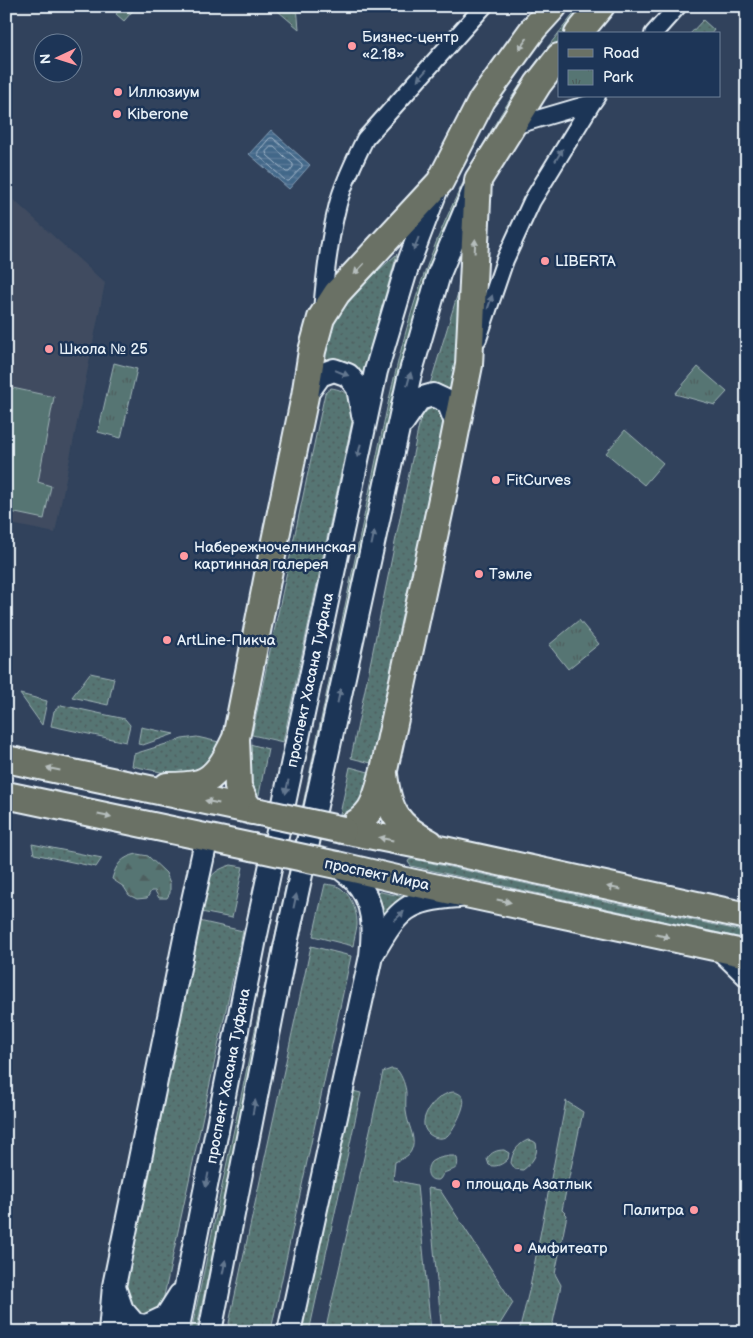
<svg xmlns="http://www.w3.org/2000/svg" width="753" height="1338" font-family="'Balsamiq Sans',sans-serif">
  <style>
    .built { fill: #3f4b60 }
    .grass { fill: url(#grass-dots); stroke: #9fb3b6 }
    .forest { fill: url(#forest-firs); stroke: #9fb3b6 }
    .park { fill: url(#park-tufts); stroke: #9fb3b6 }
    .pitch { fill: #567573; stroke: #9fb3b6 }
    .water { fill: url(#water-rules); stroke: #849eb5 }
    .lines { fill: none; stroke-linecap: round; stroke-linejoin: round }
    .shore { stroke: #a6bacc; stroke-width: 1 }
    .street-casing { stroke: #e8f1f8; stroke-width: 20 }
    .secondary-casing { stroke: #e8f1f8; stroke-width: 26 }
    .primary-casing { stroke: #e8f1f8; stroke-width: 30 }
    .street { stroke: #1d3557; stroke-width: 16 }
    .secondary { stroke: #1d3557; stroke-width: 22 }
    .primary { stroke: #6a7165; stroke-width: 26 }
    .primary-bridge-casing { stroke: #e8f1f8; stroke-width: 30; stroke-linecap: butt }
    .primary-bridge { stroke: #6a7165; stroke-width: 26 }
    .oneway { fill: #b6bebd }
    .oneway2 { fill: #64778f }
    .poi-dot { fill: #ff9aa2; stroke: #1d3557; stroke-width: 2 }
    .labels { text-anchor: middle; stroke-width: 5; stroke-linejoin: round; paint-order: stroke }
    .poi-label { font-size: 15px; fill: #e8f1f8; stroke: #1d3557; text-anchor: start }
    .street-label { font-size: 15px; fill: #e8f1f8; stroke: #1d3557 }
  </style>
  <defs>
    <pattern id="grass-dots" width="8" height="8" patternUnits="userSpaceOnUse" patternTransform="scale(1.25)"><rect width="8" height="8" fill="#567573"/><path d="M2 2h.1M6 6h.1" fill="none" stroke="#4e5e5e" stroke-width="1.8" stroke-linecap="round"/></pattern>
    <pattern id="forest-firs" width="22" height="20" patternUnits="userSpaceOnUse" patternTransform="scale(1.25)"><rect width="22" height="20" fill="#567573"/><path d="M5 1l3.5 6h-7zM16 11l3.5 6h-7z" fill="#4e5e5e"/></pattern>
    <pattern id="park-tufts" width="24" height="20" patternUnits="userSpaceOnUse" patternTransform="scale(1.25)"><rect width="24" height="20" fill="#567573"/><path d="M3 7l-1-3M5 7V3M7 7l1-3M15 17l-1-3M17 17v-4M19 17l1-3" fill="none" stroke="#4e5e5e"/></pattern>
    <pattern id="water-rules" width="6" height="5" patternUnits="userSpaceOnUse" patternTransform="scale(1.25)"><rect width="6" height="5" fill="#426789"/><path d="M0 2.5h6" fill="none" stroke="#5d7d9a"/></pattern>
  </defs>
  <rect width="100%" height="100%" fill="#31425c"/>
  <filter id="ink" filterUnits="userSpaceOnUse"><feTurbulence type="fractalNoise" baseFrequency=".02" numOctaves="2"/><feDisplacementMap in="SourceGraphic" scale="10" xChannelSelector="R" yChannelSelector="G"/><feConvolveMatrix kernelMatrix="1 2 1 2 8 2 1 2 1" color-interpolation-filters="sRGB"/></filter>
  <g filter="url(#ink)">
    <!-- built -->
    <path class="built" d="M6,193L105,283L55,533L6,523Z"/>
    <!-- grass -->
    <path class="grass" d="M123,6H137L124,21L116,14Z
      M272,6H297L299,29Z
      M580,6H591L567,34H559V43L525,89L392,410L196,1332H191L387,408C397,365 407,322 422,280C440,228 464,177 492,129C517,85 549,45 580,6Z
      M703,20L714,30L711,34H690Z
      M397,254L361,380L321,369C324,354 327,337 334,324C349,296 374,274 397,254Z
      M461,283L458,405L428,391Z
      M331,388C347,390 352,398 354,412L283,742L252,735L325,393Z
      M431,408L438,410L447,420L379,765L351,758L420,420L424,413Z
      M90,673L114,678L108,705L72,697Z
      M20,694L47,701L42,725Z
      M61,705L125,719L130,725L126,742L51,726L54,711Z
      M141,727L174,734L143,745L138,744Z
      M197,737L219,742L213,764L180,776L132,766L134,754L182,739Z
      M250,744L268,749L259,795L253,794L244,776Z
      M350,767L376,774L369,802L349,816L340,814Z
      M32,844L102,858L96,867L34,854Z
      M413,859L747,932V939L411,866L408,862L409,860Z
      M231,865L243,867L232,918L201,912C206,887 204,873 231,865Z
      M325,884C331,885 338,885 343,890C352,897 358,914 357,926C356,932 354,939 353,946L313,936Z
      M371,890L405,897L391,907L383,919Z
      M199,921L243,931L161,1310L139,1318L123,1299Z
      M311,946L351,956L271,1330L270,1332H233L229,1323Z
      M391,1069C394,1069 396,1069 398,1071C402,1076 406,1087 406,1093C406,1101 405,1109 407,1117C409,1127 417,1140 411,1151C408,1157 401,1159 395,1162L393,1180L417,1185L431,1332H325L383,1072Z
      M353,1091L361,1093L309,1332H301Z
      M454,1092C458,1093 461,1094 463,1098C467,1105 453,1131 447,1136C441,1140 434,1138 429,1134C413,1120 438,1092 454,1092Z
      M566,1101L583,1112L562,1210L567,1215L555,1274L561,1285L551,1332H519L530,1287Z
      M528,1140L533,1141L536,1143C539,1154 532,1163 523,1170L515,1169L511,1163C512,1152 518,1144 528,1140Z
      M504,1150L509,1153L508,1159C503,1164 496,1168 489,1165L487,1159C491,1152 497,1150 504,1150Z
      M450,1156H454L457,1158C460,1171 452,1169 444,1173C441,1176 441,1181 436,1180C426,1180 426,1167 431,1162C436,1158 444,1157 450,1156Z
      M428,1188L440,1190L513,1303L495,1332H442Z"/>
    <!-- forest -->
    <path class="forest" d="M137,854L148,856L166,873L170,883V893L167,898H159L155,891H151L147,898L137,899L129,895L124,887L112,879C116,864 122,857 137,854Z"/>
    <!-- park -->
    <path class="park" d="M114,363L137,369L121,438L98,432Z
      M698,367L727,392L715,405L675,394Z
      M579,620L599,644L568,669L549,645Z"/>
    <!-- pitch -->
    <path class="pitch" d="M8,387L54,397L38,482L51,486L44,519L6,511V398Z
      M625,430L663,463L644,485L606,453Z"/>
    <!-- water -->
    <path class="water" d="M271,130L310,165L289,189L249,154Z"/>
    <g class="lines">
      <!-- shore -->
      <path class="shore" d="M270,138H273L302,164V167L289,181H286L258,155V152Z
        M271,147H274L293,164V167L289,172H286L267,155L266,152Z"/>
      <defs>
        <path id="street" d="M653,34L678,6
          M510,127L592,103
          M322,311C325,275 329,239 338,204C344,181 355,160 365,139L484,6
          M478,339L505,260L532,201L592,103L597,96
          M716,949L747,979"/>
        <path id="secondary" d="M305,396L320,375L334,370L348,375L358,388L363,415
          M403,422L419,399L433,395L448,402L457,425
          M373,953C399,908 407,900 459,896
          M114,1287L122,1310L134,1324L147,1326L166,1317L180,1295
          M110,1332L114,1286L190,914L207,837
          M177,1332L254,944L376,371L407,267L437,188
          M210,1332L285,948L409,378L439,274L474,190
          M289,1332L371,956C374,927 375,903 355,880C350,875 343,870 337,865"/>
        <path id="primary" d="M578,34L601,6
          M6,759L259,812
          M384,774C388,811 397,826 430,843
          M167,786C178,786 189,786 199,783C218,778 228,754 236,738
          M6,795L252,847
          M252,811L246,804L238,787L236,738L269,570L305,396L312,351L321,318L337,293L440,182L482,100L534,28L554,6
          M343,830C374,817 376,800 384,770L445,485L469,365L478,180L538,84L559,57
          M343,830L444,850L747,916
          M337,865L410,882L747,954"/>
      </defs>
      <!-- street casing -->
      <use href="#street" class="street-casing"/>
      <!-- secondary casing -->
      <use href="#secondary" class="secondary-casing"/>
      <!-- primary casing -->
      <use href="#primary" class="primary-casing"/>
      <!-- street -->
      <use href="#street" class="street"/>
      <!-- secondary -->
      <use href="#secondary" class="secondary"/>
      <!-- primary -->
      <use href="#primary" class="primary"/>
      <defs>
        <path id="primary-bridge" d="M260,812L343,830
          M252,847L337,865"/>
      </defs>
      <!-- primary-bridge casing -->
      <use href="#primary-bridge" class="primary-bridge-casing"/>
      <!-- primary-bridge -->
      <use href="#primary-bridge" class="primary-bridge"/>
    </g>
    <!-- one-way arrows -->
    <defs><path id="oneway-solid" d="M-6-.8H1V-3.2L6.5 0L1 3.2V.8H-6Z" transform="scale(1.25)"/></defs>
    <g class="oneway">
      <use href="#oneway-solid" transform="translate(523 44) rotate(126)"/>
      <use href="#oneway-solid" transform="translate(475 246) rotate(-87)"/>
      <use href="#oneway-solid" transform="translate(359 269) rotate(133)"/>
      <use href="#oneway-solid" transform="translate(53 769) rotate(-168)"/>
      <use href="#oneway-solid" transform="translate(212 802) rotate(-168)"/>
      <use href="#oneway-solid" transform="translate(105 816) rotate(12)"/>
      <use href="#oneway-solid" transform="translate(386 839) rotate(-168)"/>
      <use href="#oneway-solid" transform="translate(614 888) rotate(-168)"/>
      <use href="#oneway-solid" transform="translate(504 901) rotate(12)"/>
      <use href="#oneway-solid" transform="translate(663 936) rotate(12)"/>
    </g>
    <g class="oneway2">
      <use href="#oneway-solid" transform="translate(422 75) rotate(132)"/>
      <use href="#oneway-solid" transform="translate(559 155) rotate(-59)"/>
      <use href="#oneway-solid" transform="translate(416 244) rotate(111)"/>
      <use href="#oneway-solid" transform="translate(490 302) rotate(-71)"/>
      <use href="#oneway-solid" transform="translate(342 373) rotate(22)"/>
      <use href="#oneway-solid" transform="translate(409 379) rotate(-75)"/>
      <use href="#oneway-solid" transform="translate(359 451) rotate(103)"/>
      <use href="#oneway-solid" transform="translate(373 538) rotate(-78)"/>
      <use href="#oneway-solid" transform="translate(339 696) rotate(-78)"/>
      <use href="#oneway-solid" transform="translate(287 787) rotate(102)"/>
      <use href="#oneway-solid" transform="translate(295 901) rotate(-78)"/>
      <use href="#oneway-solid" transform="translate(399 916) rotate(-43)"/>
      <use href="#oneway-solid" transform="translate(254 1107) rotate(-79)"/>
      <use href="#oneway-solid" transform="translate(207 1180) rotate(101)"/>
      <use href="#oneway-solid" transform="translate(224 1267) rotate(-79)"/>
    </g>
  </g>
  <!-- markers -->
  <g class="poi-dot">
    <circle cx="352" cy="46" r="5"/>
    <circle cx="118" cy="92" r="5"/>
    <circle cx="117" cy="114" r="5"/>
    <circle cx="545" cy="261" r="5"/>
    <circle cx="49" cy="349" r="5"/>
    <circle cx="496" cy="480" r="5"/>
    <circle cx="184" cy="556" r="5"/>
    <circle cx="479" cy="574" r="5"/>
    <circle cx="167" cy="640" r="5"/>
    <circle cx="456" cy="1184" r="5"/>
    <circle cx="694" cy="1210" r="5"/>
    <circle cx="518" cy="1248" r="5"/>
  </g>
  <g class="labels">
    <!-- poi labels -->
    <g class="poi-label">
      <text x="362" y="42">Бизнес-центр<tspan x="362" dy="17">«2.18»</tspan></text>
      <text x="128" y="97">Иллюзиум</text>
      <text x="127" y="119">Kiberone</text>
      <text x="555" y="266">LIBERTA</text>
      <text x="59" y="354">Школа № 25</text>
      <text x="506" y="485">FitCurves</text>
      <text x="194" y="552">Набережночелнинская<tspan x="194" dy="17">картинная галерея</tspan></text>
      <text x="489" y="579">Тэмле</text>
      <text x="177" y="645">ArtLine-Пикча</text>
      <text x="466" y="1189">площадь Азатлык</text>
      <text x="684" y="1215" text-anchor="end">Палитра</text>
      <text x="528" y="1253">Амфитеатр</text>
    </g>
    <!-- street labels -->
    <g class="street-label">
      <text transform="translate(310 680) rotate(-78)" y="5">проспект Хасана Туфана</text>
      <text transform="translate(377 874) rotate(12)" y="5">проспект Мира</text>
      <text transform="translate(228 1076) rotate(-79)" y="5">проспект Хасана Туфана</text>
    </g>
  </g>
  <!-- margin -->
  <rect width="753" height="1338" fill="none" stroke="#1d3557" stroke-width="25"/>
  <rect x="12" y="12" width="728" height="1313" fill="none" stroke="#e8f1f8" stroke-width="2" filter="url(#ink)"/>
  <!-- legend -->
  <rect x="558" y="32" width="162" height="65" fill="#1d3557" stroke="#6e8097"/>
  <rect x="568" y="49" width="25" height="8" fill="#6a7165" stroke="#6e8097"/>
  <text x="603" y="58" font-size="15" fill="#e8f1f8">Road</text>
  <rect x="568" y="70" width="25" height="15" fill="url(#park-tufts)" stroke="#6e8097"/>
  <text x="603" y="82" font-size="15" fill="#e8f1f8">Park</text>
  <!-- north arrow -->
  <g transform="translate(58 58) rotate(266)"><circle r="24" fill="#1d3557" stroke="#6e8097"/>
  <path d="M0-4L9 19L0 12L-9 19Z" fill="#ff9aa2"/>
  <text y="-8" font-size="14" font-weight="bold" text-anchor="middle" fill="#e8f1f8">N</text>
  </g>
</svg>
